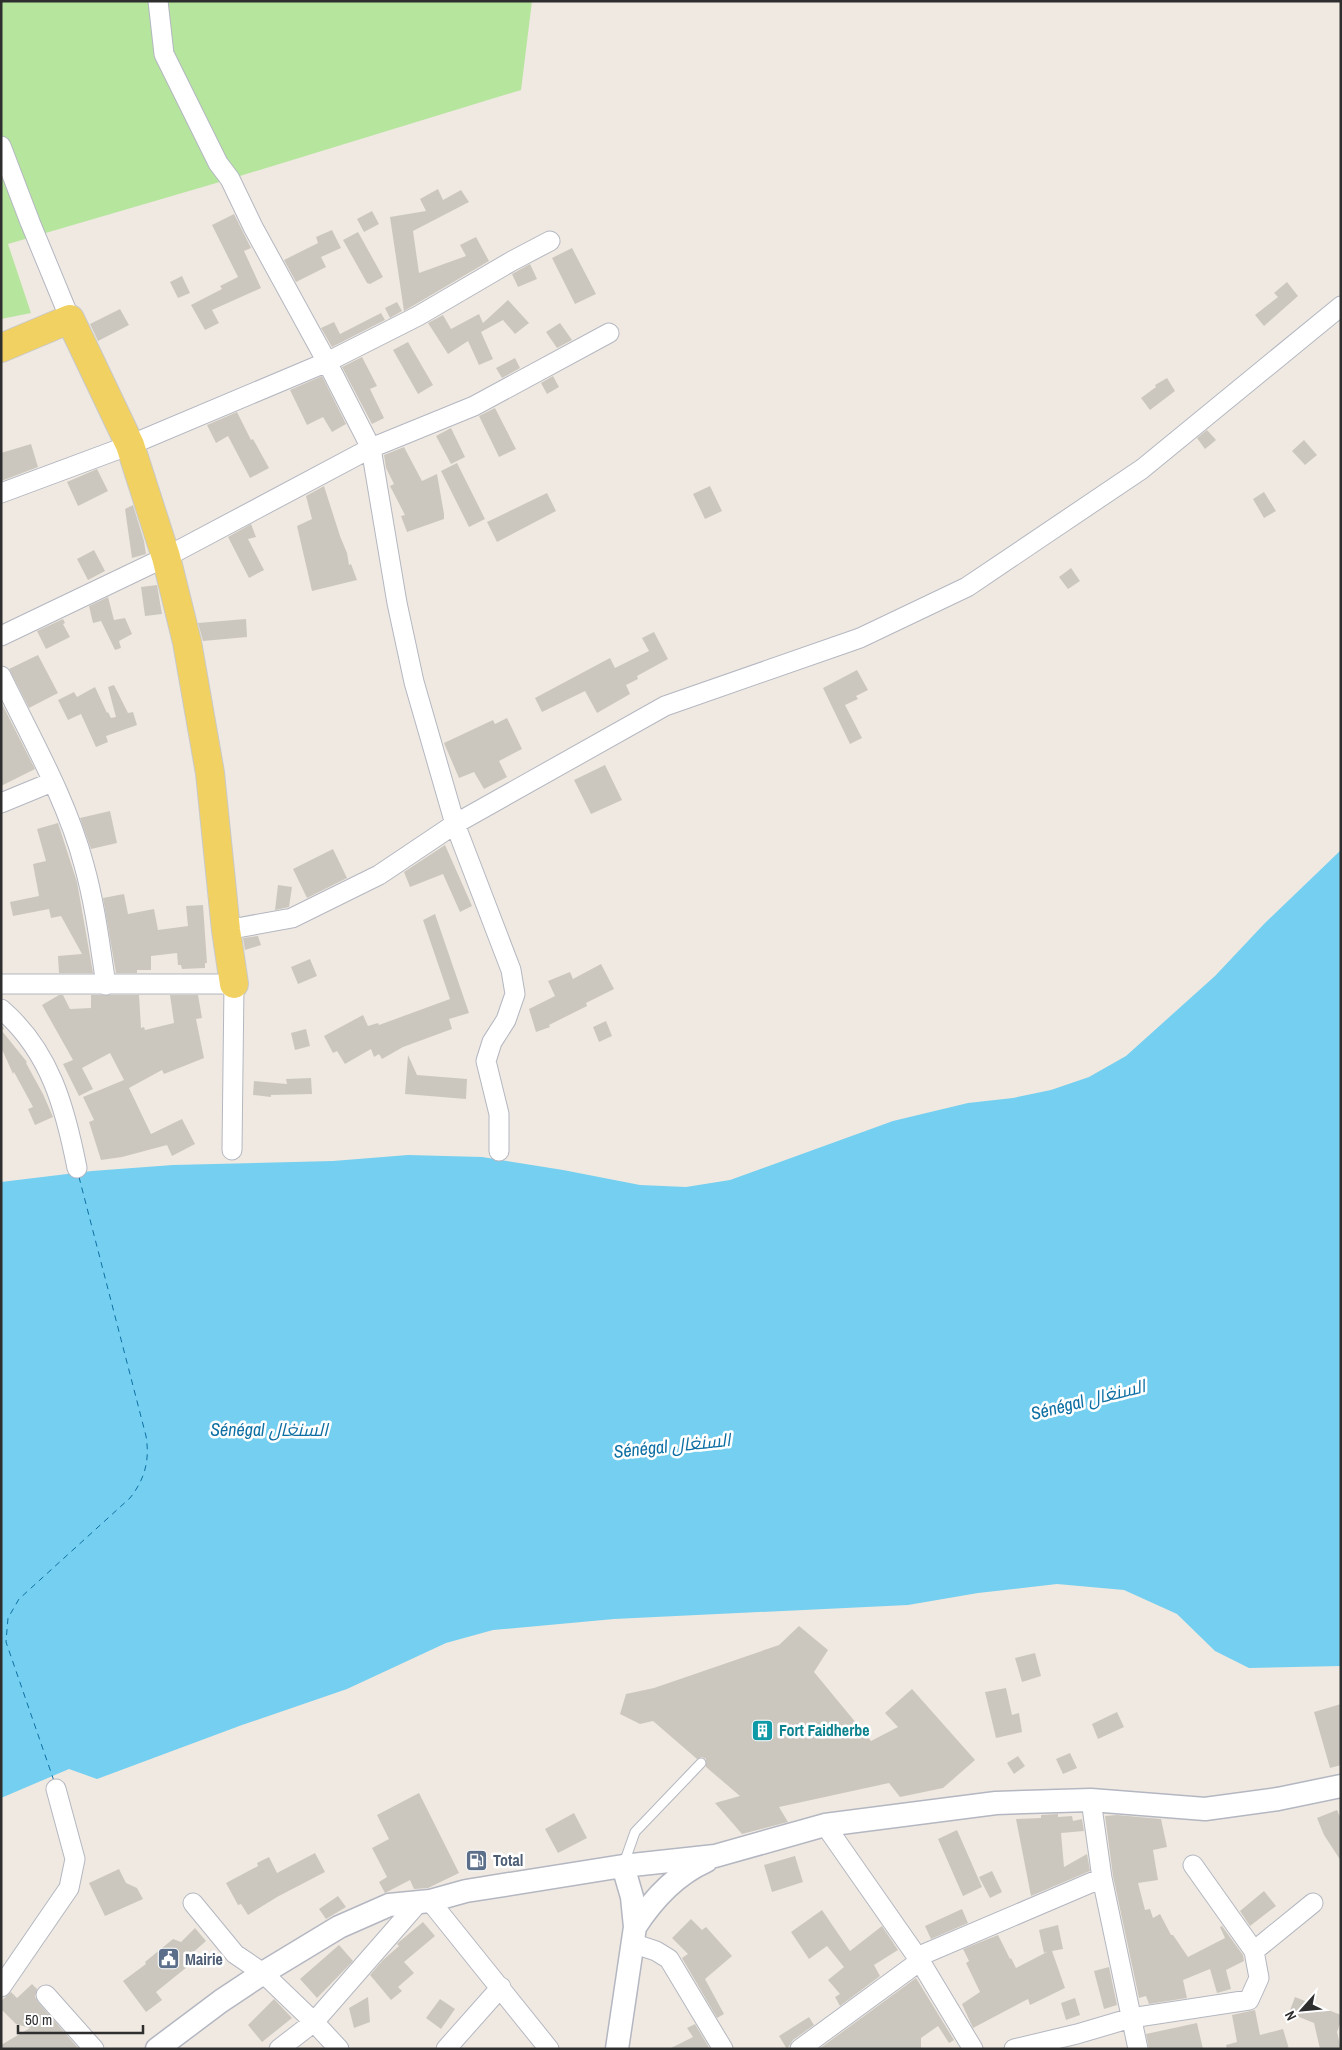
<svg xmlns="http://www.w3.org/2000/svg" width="1342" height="2050" font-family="'Archivo Narrow',Cairo,sans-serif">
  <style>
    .green { fill: #b6e59e }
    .water { fill: #75cff0 }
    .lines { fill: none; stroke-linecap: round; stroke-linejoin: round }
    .ferry { stroke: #0d6fa3; stroke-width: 1; stroke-dasharray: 6 5; stroke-linecap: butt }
    .building { fill: #cbc7bf }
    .service-casing { stroke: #b4b7c1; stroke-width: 11 }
    .minor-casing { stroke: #b4b7c1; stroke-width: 21 }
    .tertiary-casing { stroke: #b4b7c1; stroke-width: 25 }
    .primary-casing { stroke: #c9c9c9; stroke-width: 30 }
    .service { stroke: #fff; stroke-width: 9 }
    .minor { stroke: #fff; stroke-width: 19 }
    .tertiary { stroke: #fff; stroke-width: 22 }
    .primary { stroke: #f2d163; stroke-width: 28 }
    .labels { text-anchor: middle; stroke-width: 5; stroke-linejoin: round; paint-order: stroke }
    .culture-label { font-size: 16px; font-weight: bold; fill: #0d838f; stroke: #fff; text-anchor: start }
    .service-label { font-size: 16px; font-weight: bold; fill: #4e5e75; stroke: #fff; text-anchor: start }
    .water-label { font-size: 18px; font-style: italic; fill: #0d6fa3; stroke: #fff }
  </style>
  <rect width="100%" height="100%" fill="#efe9e1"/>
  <!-- green -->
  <path class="green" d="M1,1H532L521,90L230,179L8,244L31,313L1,319Z"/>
  <!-- water -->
  <path class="water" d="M1341,850V1666L1249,1668L1215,1651L1177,1614L1124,1590L1057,1584L978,1593L908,1605L614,1619L493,1630L446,1643L347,1689L242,1725L97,1779L69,1769L1,1798V1182L92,1171L173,1165L333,1161L408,1155L482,1157L563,1170L640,1185L686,1187L730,1180L893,1121L968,1103L1013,1098L1051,1090L1089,1077L1126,1056L1215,976L1265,923Z"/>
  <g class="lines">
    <!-- ferry -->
    <path class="ferry" d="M54,1781L6,1642L8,1618L19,1599L130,1498C145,1479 150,1460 146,1436L79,1177"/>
  </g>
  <!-- building -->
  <path class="building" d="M438,189L443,200L461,190L469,202L413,231L419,273L466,256L460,245L476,237L489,261L404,311L390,217L426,211L420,199Z
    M372,211L379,224L364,232L357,219Z
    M234,214L251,248L244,251L261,288L212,310L219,323L205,330L191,305L222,289L220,286L238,277L212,225Z
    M332,230L341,248L321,257L326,267L296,282L284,260L318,243L316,237Z
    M358,232L383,277L370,284L367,283L343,240Z
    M572,248L596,294L575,304L552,258Z
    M530,264L537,279L518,287L512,274Z
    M182,276L190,293L178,298L170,282Z
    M1287,282L1298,296L1264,326L1255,315L1278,297L1274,293Z
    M508,300L529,323L515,334L503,320L481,332L493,359L479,365L468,341L448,354L428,323L443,315L451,329L479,314L483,323Z
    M397,302L402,311L390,318L385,308Z
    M120,309L129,325L98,341L90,324Z
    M381,313L385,320L332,347L321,328L334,322L340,334Z
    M560,323L572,340L557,348L546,332Z
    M408,342L433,385L418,394L393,350Z
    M362,357L377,386L370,389L384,418L372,424L342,367Z
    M515,358L520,368L502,378L496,368Z
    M322,376L346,424L332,432L323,417L307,425L290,390Z
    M553,376L559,387L547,394L541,383Z
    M1167,378L1175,391L1150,410L1141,398L1156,387L1155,385Z
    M495,408L516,449L499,457L479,416Z
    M237,412L251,440L253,439L269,468L250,478L228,436L216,443L207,425Z
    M451,428L465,457L451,464L436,436Z
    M1207,430L1216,440L1205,449L1197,438Z
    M1304,440L1317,455L1305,465L1292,451Z
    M31,444L38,467L1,481V453Z
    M404,447L422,481L437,474L444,514V519L407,532L401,516L405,515L390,486L394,484L386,468L384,455Z
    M457,463L485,519L469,527L441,471Z
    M97,469L108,491L78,506L67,482Z
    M324,486L340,536L347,553L349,565L351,564L357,580L312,591L297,526L312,519L306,496Z
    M710,486L722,511L705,519L693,494Z
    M1264,492L1276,511L1264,518L1253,499Z
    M547,493L556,511L497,542L487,522Z
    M133,505L144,541L146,554L132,558L125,509Z
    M251,524L256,537L248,539L264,570L249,578L228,537Z
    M94,550L105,571L88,580L77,559Z
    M1071,568L1080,581L1068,589L1059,577Z
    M157,585L162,614L145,616L141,587Z
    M108,597L114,620L125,618L132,634L119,641L121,648L115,650L101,621L93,623L89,606Z
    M63,619L65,623L63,624L70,637L46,649L37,631Z
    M246,619L247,637L203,641L198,623Z
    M654,632L668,659L637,676L638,679L626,685L630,694L597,713L585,691L542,712L535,698L610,658L615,668L649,651L642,638Z
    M38,655L58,693L29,708L9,669Z
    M857,670L868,690L856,696L858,699L845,705L862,738L850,744L823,688Z
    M114,685L128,713L133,712L137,725L106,736L108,742L96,747L81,714L68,720L58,700L74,692L77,697L95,687L107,713L108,712L111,718L116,717L108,687Z
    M1,702L35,769L1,786Z
    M507,718L522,749L499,761L507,777L484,789L474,772L459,778L444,743L493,720L495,724Z
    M605,765L622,800L591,814L574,780Z
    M110,811L117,843L91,849L80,818Z
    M58,823L77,882L93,973H59L58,956L82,954L61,916L51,918L49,909L13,916L10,902L39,896L33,864L46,861L37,829Z
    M445,845L472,906L460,912L443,874L410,887L404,872Z
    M333,849L347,878L307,898L293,869Z
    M278,885L292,887L289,907L275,910Z
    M124,894L128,914L154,909L158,930L188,926L186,906L203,905L207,963H205V968L182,969L181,965H178L177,953L151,956V970H137V973H116L103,898Z
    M435,914L469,1013L449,1019L452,1029L403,1047L382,1059L379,1054L374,1057L371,1049L345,1064L337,1051L333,1053L324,1036L363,1015L368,1026L378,1023L379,1025L450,999L423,920Z
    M258,936L261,945L245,950L243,938Z
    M310,959L317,976L298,984L291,967Z
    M601,964L614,989L586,1003L587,1006L549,1025L550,1027L536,1032L529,1009L555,996L548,981L570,972L573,979Z
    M59,995H63L70,1009L91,1008V995H139L141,1028L144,1027L145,1030L174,1023L170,995H198L202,1018L196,1019L204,1058L164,1074L162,1070L129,1088L151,1134L182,1119L195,1144L172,1156L167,1145L122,1157L101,1160L89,1122L94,1120L83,1097L124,1080L110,1053L82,1068L93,1089L79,1096L63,1064L73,1060L42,1005Z
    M606,1021L612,1036L599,1042L593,1027Z
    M1,1025L4,1028L2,1031L27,1062L26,1063L43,1094L53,1117L35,1125L28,1109L33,1107L14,1072L13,1074L1,1047Z
    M306,1029L310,1046L295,1050L291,1033Z
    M408,1055L417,1075L467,1079L466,1099L405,1094Z
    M311,1078L312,1094L271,1095V1097L253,1095L254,1081L287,1084L286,1079Z
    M799,1626L828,1650L814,1672L871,1741L898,1727L885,1713L912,1689L975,1760L943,1788L900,1797L889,1783L779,1807L788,1822L742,1834L715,1803L740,1796L706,1767V1759L702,1757L697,1759L653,1721L640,1724L620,1714L626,1694L654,1688L779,1645Z
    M1035,1653L1041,1676L1022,1682L1015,1658Z
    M1006,1688L1012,1715L1019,1713L1022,1732L996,1738L985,1692Z
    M1341,1704V1765L1330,1768L1314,1712Z
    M1117,1712L1124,1727L1098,1739L1092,1724Z
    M1070,1753L1077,1768L1063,1774L1056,1759Z
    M1018,1756L1025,1766L1014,1774L1007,1763Z
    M419,1793L459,1873L428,1888L414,1889L410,1880L385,1893L379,1882L387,1877L372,1848L389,1839L377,1815Z
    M1337,1810L1341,1819V1861L1324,1835L1317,1818Z
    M574,1813L587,1838L558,1853L545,1829Z
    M1058,1814V1817L1072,1816L1073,1821L1082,1819L1084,1831L1061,1833L1064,1867L1087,1854L1090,1871L1031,1896L1016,1819L1041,1818V1815Z
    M1117,1815L1161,1819L1167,1847L1153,1850L1158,1880L1138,1883L1145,1910L1150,1909L1153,1918L1160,1914L1171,1935H1173L1188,1957L1225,1938L1220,1927L1222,1926L1243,1955L1244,1961L1226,1970L1231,1989L1217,1993L1210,1969L1183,1980L1187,1998L1149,2004L1146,1996L1139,1998L1113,1876L1105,1816Z
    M957,1830L982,1887L963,1896L938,1839Z
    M315,1853L325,1872L277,1897L248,1915L241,1904L238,1905L226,1883L258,1866L257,1863L269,1857L277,1873Z
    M795,1856L803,1882L772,1892L764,1865Z
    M119,1869L126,1883L137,1888L143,1899L105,1916L89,1883Z
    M992,1871L1002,1892L990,1898L979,1877Z
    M1264,1891L1276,1906L1250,1926L1240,1911Z
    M338,1896L346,1907L326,1919L319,1909Z
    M962,1909L968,1923L931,1939L925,1926Z
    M822,1910L850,1951L882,1926L898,1950L874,1965L880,1976L840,2006L835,1997L840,1994L828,1980L844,1967L827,1946L809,1959L791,1932Z
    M691,1919L702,1930L706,1927L732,1956L705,1979L724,2014L717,2018L682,1958L688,1954L672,1938Z
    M423,1922L435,1936L404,1962L414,1973L398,1987L402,1991L391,2000L370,1975L383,1960L399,1946L397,1944L399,1942Z
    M1058,1925L1063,1949L1052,1951L1065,1988L1030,2005L1028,1999L973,2028L962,2004L980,1992L966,1963L969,1961L963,1949L998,1935L1010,1959L1011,1958L1016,1968L1047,1952L1044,1953L1039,1930Z
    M195,1928L206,1941L189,1956L187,1967L156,1992L162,2000L146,2012L123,1981L146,1964L145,1962L173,1939L181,1942Z
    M339,1945L353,1961L317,1998L300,1979Z
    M1109,1967L1117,2005L1104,2009L1094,1971Z
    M916,1978L954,2040L949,2043L938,2026L921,2038V2048L819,2049Z
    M32,1984L37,1989L35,1997L38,2002L79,2049H1V2045L30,2028L16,2024L1,2009V2001L11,1992L17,1998Z
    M368,1997L370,2022L354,2028L349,2008Z
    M1295,1997L1341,2015V2021L1337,2032L1341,2049H1320L1314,2023L1289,2013Z
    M1075,1998L1080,2015L1066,2020L1061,2003Z
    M274,1999L292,2018L262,2042L248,2025Z
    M440,1999L455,2009L441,2029L426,2018Z
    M1255,2010L1260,2035L1283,2029L1289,2049H1227L1226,2045L1237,2042L1232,2015Z
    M809,2017L814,2025L793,2040L787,2049L779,2036Z
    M1197,2023L1203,2049H1149L1146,2034Z
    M695,2024L710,2049H669L693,2037L687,2028Z"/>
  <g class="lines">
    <defs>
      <path id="service" d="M623,1866L635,1832L701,1763"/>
      <path id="minor" d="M158,1L164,54L218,163L230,179L253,227L327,362L371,448L397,603L414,682L455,824L511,970L515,994L506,1020L492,1042L486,1061L499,1114V1151
        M1,146L30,222L70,319
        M1,493L130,445L327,362L418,316L512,261L550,241
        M1,636L166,557L371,448L474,406L609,333
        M1,676C30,736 67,800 84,865C95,904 100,945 106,985
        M1,803L52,782
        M226,930L292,918L379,875L455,824L665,706L860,638L967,587L1142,469L1341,306
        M1,984H234L232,1150
        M1,1009C50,1051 65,1107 77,1168
        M1091,1800L1102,1878L1138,2049
        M825,1825L920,1961L973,2049
        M430,1901L549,2049
        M193,1903L235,1954L263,1973L314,2022L339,2049
        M632,1943L656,1951L669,1959L723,2049
        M1254,1951L1313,1903
        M917,1957L1102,1878
        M1,1987L69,1888L75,1859L56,1789
        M46,1995L94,2049
        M279,2049L314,2022L418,1903
        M446,2049L501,1987
        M800,2049L920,1961
        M1014,2049L1077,2034L1131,2018L1249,2000L1259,1978L1254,1951L1193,1865"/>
      <path id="tertiary" d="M635,1927C653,1899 675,1875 706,1861
        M157,2049L221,2001L263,1973L339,1927L389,1905L430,1901L466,1891L623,1866L715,1856L825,1825L996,1803L1091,1800L1205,1809L1278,1799L1341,1786
        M617,2049L635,1927L632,1897L623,1866"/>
      <path id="primary" d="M1,348L70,319L130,445L166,557L187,642L210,773L226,930L234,984"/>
    </defs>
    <!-- service casing -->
    <use href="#service" class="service-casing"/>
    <!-- minor casing -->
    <use href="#minor" class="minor-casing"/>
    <!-- tertiary casing -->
    <use href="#tertiary" class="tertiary-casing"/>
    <!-- primary casing -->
    <use href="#primary" class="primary-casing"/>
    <!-- service -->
    <use href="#service" class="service"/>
    <!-- minor -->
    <use href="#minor" class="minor"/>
    <!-- tertiary -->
    <use href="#tertiary" class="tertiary"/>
    <!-- primary -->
    <use href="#primary" class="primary"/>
  </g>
  <!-- icons -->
  <defs>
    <symbol id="building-square" viewBox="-11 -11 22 22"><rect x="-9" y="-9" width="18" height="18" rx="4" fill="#0f9aa8" stroke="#fff"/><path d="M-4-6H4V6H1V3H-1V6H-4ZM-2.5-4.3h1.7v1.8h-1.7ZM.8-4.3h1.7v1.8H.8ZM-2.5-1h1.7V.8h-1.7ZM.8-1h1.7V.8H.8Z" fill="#fff"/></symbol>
    <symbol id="fuel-square" viewBox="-11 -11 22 22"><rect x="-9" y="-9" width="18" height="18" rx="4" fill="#5c6f8a" stroke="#fff"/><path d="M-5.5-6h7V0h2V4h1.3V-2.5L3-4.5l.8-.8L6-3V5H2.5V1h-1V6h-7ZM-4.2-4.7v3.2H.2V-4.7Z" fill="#fff"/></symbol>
    <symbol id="civic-square" viewBox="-11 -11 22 22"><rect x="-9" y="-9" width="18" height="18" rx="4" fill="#5c6f8a" stroke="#fff"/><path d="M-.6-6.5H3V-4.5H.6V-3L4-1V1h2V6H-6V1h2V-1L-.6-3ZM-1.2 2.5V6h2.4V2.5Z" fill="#fff"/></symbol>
  </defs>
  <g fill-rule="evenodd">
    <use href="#building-square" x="750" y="1718" width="25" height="25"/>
    <use href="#fuel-square" x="464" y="1848" width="25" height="25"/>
    <use href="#civic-square" x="156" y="1946" width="25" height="25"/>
  </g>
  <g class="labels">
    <!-- culture labels -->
    <g class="culture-label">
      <text x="779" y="1736">Fort Faidherbe</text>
    </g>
    <!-- service labels -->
    <g class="service-label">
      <text x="493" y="1866">Total</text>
      <text x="185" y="1965">Mairie</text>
    </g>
    <!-- water labels -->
    <g class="water-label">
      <text transform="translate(1088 1400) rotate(-14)" y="6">Sénégal السنغال</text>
      <text x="269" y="1436">Sénégal السنغال</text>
      <text transform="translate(672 1446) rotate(-6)" y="6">Sénégal السنغال</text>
    </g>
  </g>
  <!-- border -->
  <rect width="1342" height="2050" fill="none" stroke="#2e2e2e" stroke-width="5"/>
  <!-- north arrow -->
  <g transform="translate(1302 2010) rotate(243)" stroke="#ffffff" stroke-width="4" paint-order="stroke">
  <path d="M0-4L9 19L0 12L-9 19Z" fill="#2e2e2e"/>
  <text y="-8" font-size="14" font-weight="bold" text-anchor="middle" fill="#2e2e2e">N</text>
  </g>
  <!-- scale -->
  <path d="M18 2025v8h125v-8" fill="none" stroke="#2e2e2e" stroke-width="2.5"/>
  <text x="25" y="2025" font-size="15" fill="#2e2e2e" stroke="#ffffff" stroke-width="4" paint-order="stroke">50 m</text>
</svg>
